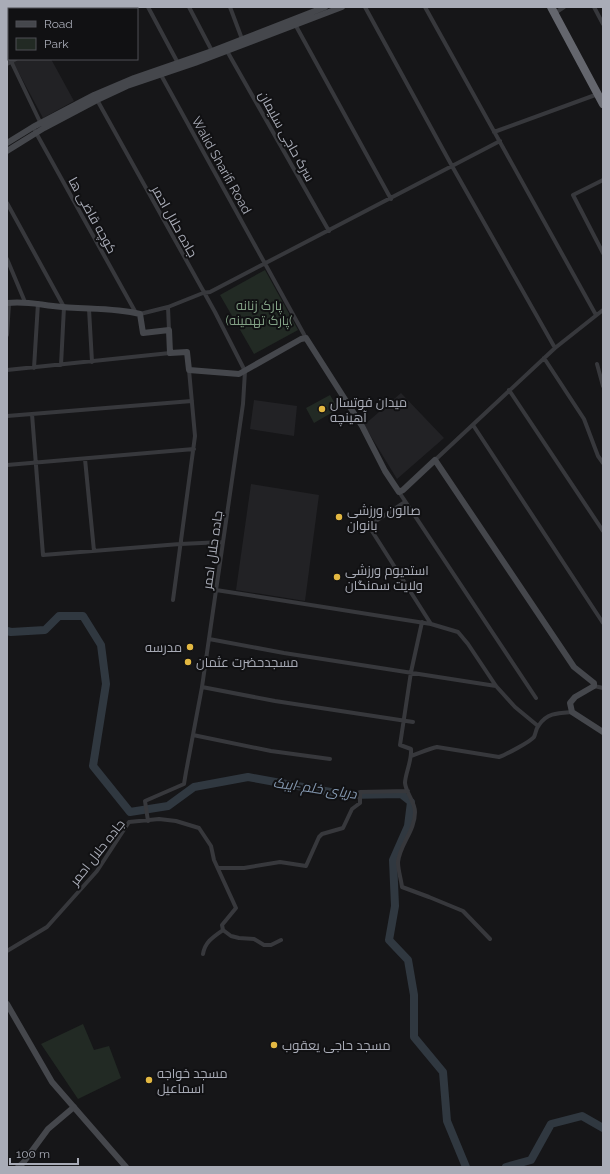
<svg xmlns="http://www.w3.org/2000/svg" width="610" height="1174" font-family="Raleway,Cairo,sans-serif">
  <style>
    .built { fill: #222225 }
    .green { fill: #222a24 }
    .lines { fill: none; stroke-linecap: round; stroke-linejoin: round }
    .river { stroke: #303840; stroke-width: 8 }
    .street { stroke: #37383c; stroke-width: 4 }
    .secondary { stroke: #45474c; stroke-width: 6 }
    .highway { stroke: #64666d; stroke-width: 8 }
    .poi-dot { fill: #e3b842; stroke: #111113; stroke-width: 1.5 }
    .labels { text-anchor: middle; stroke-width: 4; stroke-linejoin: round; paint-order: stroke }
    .street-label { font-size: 13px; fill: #a9acb7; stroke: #111113 }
    .park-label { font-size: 13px; fill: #82a085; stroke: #111113 }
    .poi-label { font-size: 13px; fill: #a9acb7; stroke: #111113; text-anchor: start }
    .water-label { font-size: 14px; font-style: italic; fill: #8397af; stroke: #111113 }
  </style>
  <rect width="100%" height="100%" fill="#161618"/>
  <!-- built -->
  <path class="built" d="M20,59H51L74,101L43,118L13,62Z
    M401,393L444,438L397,479L364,425Z
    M254,400L297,406L294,436L250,429Z
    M251,484L319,495L305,601L236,590Z"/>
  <!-- green -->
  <path class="green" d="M265,270L298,330L254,354L220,295Z
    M330,395L338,409L314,423L306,408Z
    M83,1024L94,1050L109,1046L121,1078L78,1099L41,1044Z"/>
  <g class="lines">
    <!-- river -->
    <path class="river" d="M7,631L11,632L45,630L59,616H83L101,645L106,684L93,766L130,812L168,806L194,787L248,777L347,795L401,794L411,802L408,826L393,860L395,906L389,940L408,960L414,995V1037L443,1072L447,1121L466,1167
      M506,1167L531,1160L551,1124L582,1116L603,1128"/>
    <!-- street -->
    <path class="street" d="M148,7L179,65
      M189,7L212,51
      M230,7L242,39
      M365,7L452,166L555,348
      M425,7L596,315
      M594,7L603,24
      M7,8L9,7
      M107,9L111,7
      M555,13L564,7
      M296,26L391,199
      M227,51L329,231
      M7,53L9,57
      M10,59L41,124
      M7,64L16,59
      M161,75L306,338
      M96,98L215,312L245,371L243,404L202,687L186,772L184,784L145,801L148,821
      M35,131L136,313
      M494,132L598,94
      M603,180L573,195L603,253
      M7,203L64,307L61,365
      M7,259L25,302
      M168,307L169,330
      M89,309L92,362
      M140,314L168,307L203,293L210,292L500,141
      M7,335L9,303
      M544,358L584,419L598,456L603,463
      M597,364L603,386
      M34,368L38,303
      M7,370L170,353
      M509,390L603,531
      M32,414L43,555L180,544L223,542
      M7,416L192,401
      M473,425L603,623
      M85,459L94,551
      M435,460L555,348L603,310
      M7,465L194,449
      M399,492L536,698
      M405,502L371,524L370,528L431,624
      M216,590L431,624L458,632L468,644L496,686L515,707L538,726
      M173,600L195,436L189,370
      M422,622L411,672L400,745L411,749C412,761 405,774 405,783C406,793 415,802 415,812C415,831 400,844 398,862C398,870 401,879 402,887L429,897L463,911L490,939
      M209,639L284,653L496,686
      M594,686L603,688
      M202,687L275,701L413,722
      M193,735L271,751L330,759
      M411,756C420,753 428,749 437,747L499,757C505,755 530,742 534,737C536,733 536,728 539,725C547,713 558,713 572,712
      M218,868H244L280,862L306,866L319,837L322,834L343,828L352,809L360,803V792L408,791
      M223,930L231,936L239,938L254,939L264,945H271L281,940
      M7,951L47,927L97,871L129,822L159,819L176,821L199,828L211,846L214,860L236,908L222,925L223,930C213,937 205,942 203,954"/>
    <!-- secondary -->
    <path class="secondary" d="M7,143L33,127L94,95L134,78L212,51L325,7
      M7,151L44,128L97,100L127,86L195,63L342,7
      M7,303C25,301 36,304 53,306C83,310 111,307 140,314L143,333L169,330L170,353L187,352L189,370L239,374L301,339L306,338L362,426L385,471L399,492L403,490L435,460L574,667L594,683V686L575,697L570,703L572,712L603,732
      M7,1004L52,1082L126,1167
      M18,1167L23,1163L48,1129L74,1107"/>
    <!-- highway -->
    <path class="highway" d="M551,7L603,104"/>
  </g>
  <!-- markers -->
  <g class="poi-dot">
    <circle cx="322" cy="409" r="4"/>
    <circle cx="339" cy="517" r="4"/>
    <circle cx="337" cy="577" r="4"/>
    <circle cx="190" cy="647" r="4"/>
    <circle cx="188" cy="662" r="4"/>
    <circle cx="274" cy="1045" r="4"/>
    <circle cx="149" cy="1080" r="4"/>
  </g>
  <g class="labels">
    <!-- street labels -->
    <g class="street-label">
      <text transform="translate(287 136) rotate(61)" y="5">سرک حاجی سلیمان</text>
      <text transform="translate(222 165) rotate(61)" y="5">Walid Sharifi Road</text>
      <text transform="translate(93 215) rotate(61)" y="5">کوچه قاضی ها</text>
      <text transform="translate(175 221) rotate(61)" y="5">جاده حلال احمر</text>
      <text transform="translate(212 550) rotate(-82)" y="5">جاده حلال احمر</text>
      <text transform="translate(97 852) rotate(-52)" y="5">جاده حلال احمر</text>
    </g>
    <!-- park labels -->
    <g class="park-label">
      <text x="259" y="310">پارک زنانه<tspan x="259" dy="15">(پارک تهمینه(</tspan></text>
    </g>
    <!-- poi labels -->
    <g class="poi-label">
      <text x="330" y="407">میدان فوتسال<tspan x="330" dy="15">آهینچه</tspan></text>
      <text x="347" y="515">صالون ورزشی<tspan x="347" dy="15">بانوان</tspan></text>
      <text x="345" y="575">استدیوم ورزشی<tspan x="345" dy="15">ولایت سمنگان</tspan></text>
      <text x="182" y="652" text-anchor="end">مدرسه</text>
      <text x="196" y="667">مسجدحضرت عثمان</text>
      <text x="282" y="1050">مسجد حاجی یعقوب</text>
      <text x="157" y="1078">مسجد خواجه<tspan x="157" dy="15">اسماعیل</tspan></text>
    </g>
    <!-- water labels -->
    <g class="water-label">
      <text transform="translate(315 788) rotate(8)" y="5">دریای خلم-ایبک</text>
    </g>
  </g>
  <!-- border -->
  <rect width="610" height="1174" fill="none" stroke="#a9acb7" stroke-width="16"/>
  <!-- legend -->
  <rect x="8" y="8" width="130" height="52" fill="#111113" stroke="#4e4f55"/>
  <rect x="16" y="21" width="20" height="6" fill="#45474c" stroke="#4e4f55"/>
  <text x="44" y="28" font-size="12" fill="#a9acb7">Road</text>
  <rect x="16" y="38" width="20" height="12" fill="#222a24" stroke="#4e4f55"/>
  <text x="44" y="48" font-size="12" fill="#a9acb7">Park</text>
  <!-- scale -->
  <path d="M10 1158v6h68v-6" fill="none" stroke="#a9acb7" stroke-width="2"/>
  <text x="16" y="1158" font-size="12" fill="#a9acb7" stroke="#111113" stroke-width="3" paint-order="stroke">100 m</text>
</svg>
